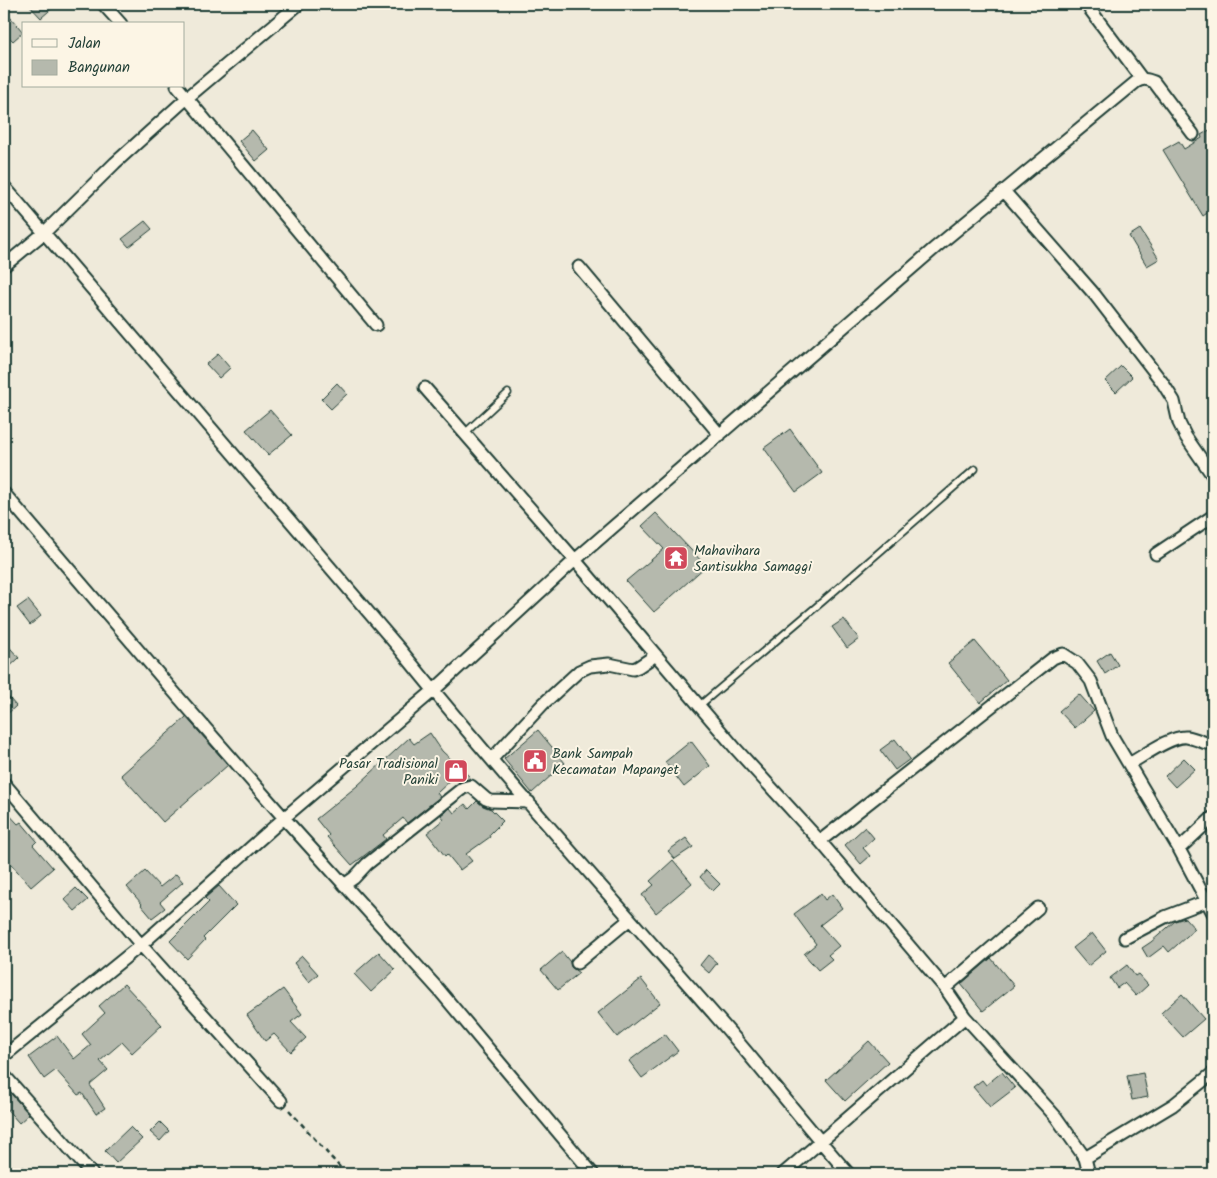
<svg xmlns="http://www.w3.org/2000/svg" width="1217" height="1178" font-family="Kalam,sans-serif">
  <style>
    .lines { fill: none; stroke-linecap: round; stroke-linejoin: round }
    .stream { stroke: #6c7d71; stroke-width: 4 }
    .building { fill: #b5b9ad; stroke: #1f3d34 }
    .service-casing { stroke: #1f3d34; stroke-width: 9 }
    .minor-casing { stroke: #1f3d34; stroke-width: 15 }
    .path { stroke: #1f3d34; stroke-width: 2.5; stroke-dasharray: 5 4; stroke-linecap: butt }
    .service { stroke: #fcf5e5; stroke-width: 5.5 }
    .minor { stroke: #fcf5e5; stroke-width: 11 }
    .labels { text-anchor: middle; stroke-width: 4; stroke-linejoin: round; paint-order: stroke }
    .poi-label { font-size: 14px; fill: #1f3d34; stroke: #fcf5e5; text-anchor: start }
  </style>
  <rect width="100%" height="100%" fill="#efeada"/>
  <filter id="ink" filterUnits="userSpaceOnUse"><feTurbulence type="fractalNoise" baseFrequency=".02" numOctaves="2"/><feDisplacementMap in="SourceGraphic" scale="10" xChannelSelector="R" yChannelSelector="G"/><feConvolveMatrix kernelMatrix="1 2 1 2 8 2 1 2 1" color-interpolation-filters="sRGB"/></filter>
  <g filter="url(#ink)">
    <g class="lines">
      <!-- stream -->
      <path class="stream" d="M4,1168H21L38,1174"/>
    </g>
    <!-- building -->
    <path class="building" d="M28,4H57L41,18Z
      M4,10L23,32L13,41L4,32Z
      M1213,128V209L1203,216L1163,150L1179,141L1184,149L1202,138L1201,135Z
      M252,130L269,150L256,161L239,141Z
      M145,221L152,229L129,247L122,239Z
      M1140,229L1159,259L1147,266L1129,236Z
      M218,354L230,368L219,378L206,364Z
      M1121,366L1132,377L1116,392L1105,381Z
      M337,383L347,394L331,409L321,399Z
      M270,410L292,435L268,455L246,430Z
      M790,429L822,473L796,492L764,448Z
      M656,513L706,566L654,612L626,581L664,549L642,526Z
      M28,600L41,616L30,625L17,608Z
      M844,619L859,639L847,648L832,627Z
      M4,641L19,658L4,672Z
      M975,641L1007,680L980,703L948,663Z
      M1110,652L1118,665L1105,674L1097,661Z
      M4,692L16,706L4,717Z
      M1079,694L1094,711L1075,728L1059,711Z
      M186,717L228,765L163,822L121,775Z
      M538,730L565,763L532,793L504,759Z
      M430,733L442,751L471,778L459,782L454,777L437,793L440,797L407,823L403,818L383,835L386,839L352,865L327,837L329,835L316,819L357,786L409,738L414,744Z
      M895,739L910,759L895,770L880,750Z
      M691,741L710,766L684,787L665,762Z
      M1184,758L1195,769L1175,787L1165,776Z
      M477,801L483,806L491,809L503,821L489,835L490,837L466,854L472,861L460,870L447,854L445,856L427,833L444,819L441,815L450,808L454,813L465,804L469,809Z
      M4,809L18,824L21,822L37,841L33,845L53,868L31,887L11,864L9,866L4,861Z
      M865,827L874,838L863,848L870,856L861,864L845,845Z
      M686,838L693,847L675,859L668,851Z
      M673,860L692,883L656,913L642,895L654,885L650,881Z
      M706,870L720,884L713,891L700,877Z
      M145,871L160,887L176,874L183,882L160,902L165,908L152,918L141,905L142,904L127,887Z
      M219,886L236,905L203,938L205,940L187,959L170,941L209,902L205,898Z
      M76,888L88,900L75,911L64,899Z
      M821,894L825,900L832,894L842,908L820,925L839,946L828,955L832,959L818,970L804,954L816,944L794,914Z
      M1185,918L1195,929L1169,952L1164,946L1148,958L1142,948L1151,942L1175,921Z
      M1092,933L1106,951L1088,966L1073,948Z
      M379,952L395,970L371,992L354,974Z
      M562,952L570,962L571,967L579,973L558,990L541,970Z
      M708,955L717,963L709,973L700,965Z
      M302,956L318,974L309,982L294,963Z
      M991,958L1014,986L983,1011L961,984Z
      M1127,965L1135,976L1138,974L1148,985L1136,996L1124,983L1117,988L1110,978Z
      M641,979L660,1003L617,1037L598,1013Z
      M124,984L162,1025L132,1053L122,1042L100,1061L108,1070L90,1085L105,1108L96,1114L82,1093L78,1095L56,1070L44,1079L29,1057L57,1036L74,1059L91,1045L82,1034L105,1013L99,1006Z
      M283,989L302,1014L291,1022L306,1038L291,1052L274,1034L265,1041L247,1015Z
      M1182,994L1204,1019L1183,1037L1161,1013Z
      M665,1034L678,1051L642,1078L629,1061Z
      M869,1041L888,1062L845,1101L826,1080Z
      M1002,1072L1015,1088L990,1107L973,1087L982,1080L986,1085Z
      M1143,1073L1148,1097L1132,1100L1127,1076Z
      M4,1086L29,1114L19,1123L4,1106Z
      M160,1122L169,1131L160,1141L150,1132Z
      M130,1127L142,1139L116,1163L105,1151Z"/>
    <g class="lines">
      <defs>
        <path id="service" d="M465,433L508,393
          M699,706L823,601L975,469"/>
        <path id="minor" d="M103,4L121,24
          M1086,4L1142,79
          M177,86L376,325
          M4,186L399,648C502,776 612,898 720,1021C764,1071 804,1124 849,1174
          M1004,191L1095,295L1162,382L1174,401L1179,423L1186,437L1213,476
          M4,266L45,232L115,163L187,98L299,4
          M579,267L720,435
          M425,388L575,560L736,749L820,841L945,988L965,1017
          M4,493L180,699L284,818L439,990L593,1174
          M1156,554L1213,516
          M492,759L543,704L579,671L590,666L609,664L633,669L638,667L656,655
          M1129,764C1142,757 1171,735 1187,737C1193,738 1200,741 1206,743
          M4,783L141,945L281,1101
          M820,841L1053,658L1063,654L1077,663L1091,681L1112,736L1179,849L1213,913
          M1179,849L1213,817
          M344,885L354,878L367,864L463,788L471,786L486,799L491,801L529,802
          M1125,938L1165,917L1207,901
          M577,963L630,919
          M945,988L1038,908
          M4,1056L141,945L284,818L433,691L575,560L936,247L1136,82C1143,78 1147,79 1154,82L1193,134
          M4,1075L92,1174
          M1085,1158L1173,1105L1213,1073
          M783,1174L965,1017L1056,1117L1085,1158L1089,1174"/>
      </defs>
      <!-- service casing -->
      <use href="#service" class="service-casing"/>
      <!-- minor casing -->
      <use href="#minor" class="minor-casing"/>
      <!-- path -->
      <path class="path" d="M289,1110L346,1174"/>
      <!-- service -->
      <use href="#service" class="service"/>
      <!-- minor -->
      <use href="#minor" class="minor"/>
    </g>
  </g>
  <!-- icons -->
  <defs>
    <symbol id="temple-square" viewBox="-11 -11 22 22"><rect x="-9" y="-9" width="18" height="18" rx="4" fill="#d1495b" stroke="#fcf5e5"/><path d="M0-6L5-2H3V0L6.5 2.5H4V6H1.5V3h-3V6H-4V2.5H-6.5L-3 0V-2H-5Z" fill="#fff"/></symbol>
    <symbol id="civic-square" viewBox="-11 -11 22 22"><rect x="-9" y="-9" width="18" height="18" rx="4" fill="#d1495b" stroke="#fcf5e5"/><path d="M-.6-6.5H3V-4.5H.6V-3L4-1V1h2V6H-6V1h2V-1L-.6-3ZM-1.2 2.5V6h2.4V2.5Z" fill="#fff"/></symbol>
    <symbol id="shop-square" viewBox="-11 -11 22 22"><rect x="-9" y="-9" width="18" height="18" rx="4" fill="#d1495b" stroke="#fcf5e5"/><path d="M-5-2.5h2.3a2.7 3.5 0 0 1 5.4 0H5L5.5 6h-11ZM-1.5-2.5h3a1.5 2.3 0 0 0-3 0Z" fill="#fff"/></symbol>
  </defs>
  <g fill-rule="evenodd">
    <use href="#temple-square" x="662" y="544" width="28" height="28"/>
    <use href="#civic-square" x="521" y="747" width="28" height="28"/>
    <use href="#shop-square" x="442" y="757" width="28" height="28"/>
  </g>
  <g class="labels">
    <!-- poi labels -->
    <g class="poi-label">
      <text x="694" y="555">Mahavihara<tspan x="694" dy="16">Santisukha Samaggi</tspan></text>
      <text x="552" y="758">Bank Sampah<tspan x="552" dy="16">Kecamatan Mapanget</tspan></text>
      <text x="438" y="768" text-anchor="end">Pasar Tradisional<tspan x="438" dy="16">Paniki</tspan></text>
    </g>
  </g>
  <!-- margin -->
  <rect width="1217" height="1178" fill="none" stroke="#fcf5e5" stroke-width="20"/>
  <rect x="10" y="10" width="1197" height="1158" fill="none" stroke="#1f3d34" stroke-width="2" filter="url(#ink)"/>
  <!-- legend -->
  <rect x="22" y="22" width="162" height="65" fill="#fcf5e5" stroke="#a4ab9e"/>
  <rect x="32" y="39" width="25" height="8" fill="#fcf5e5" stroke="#a4ab9e"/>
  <text x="68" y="48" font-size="15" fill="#1f3d34">Jalan</text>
  <rect x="32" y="60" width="25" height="15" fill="#b5b9ad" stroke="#a4ab9e"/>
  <text x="68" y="72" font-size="15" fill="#1f3d34">Bangunan</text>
</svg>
